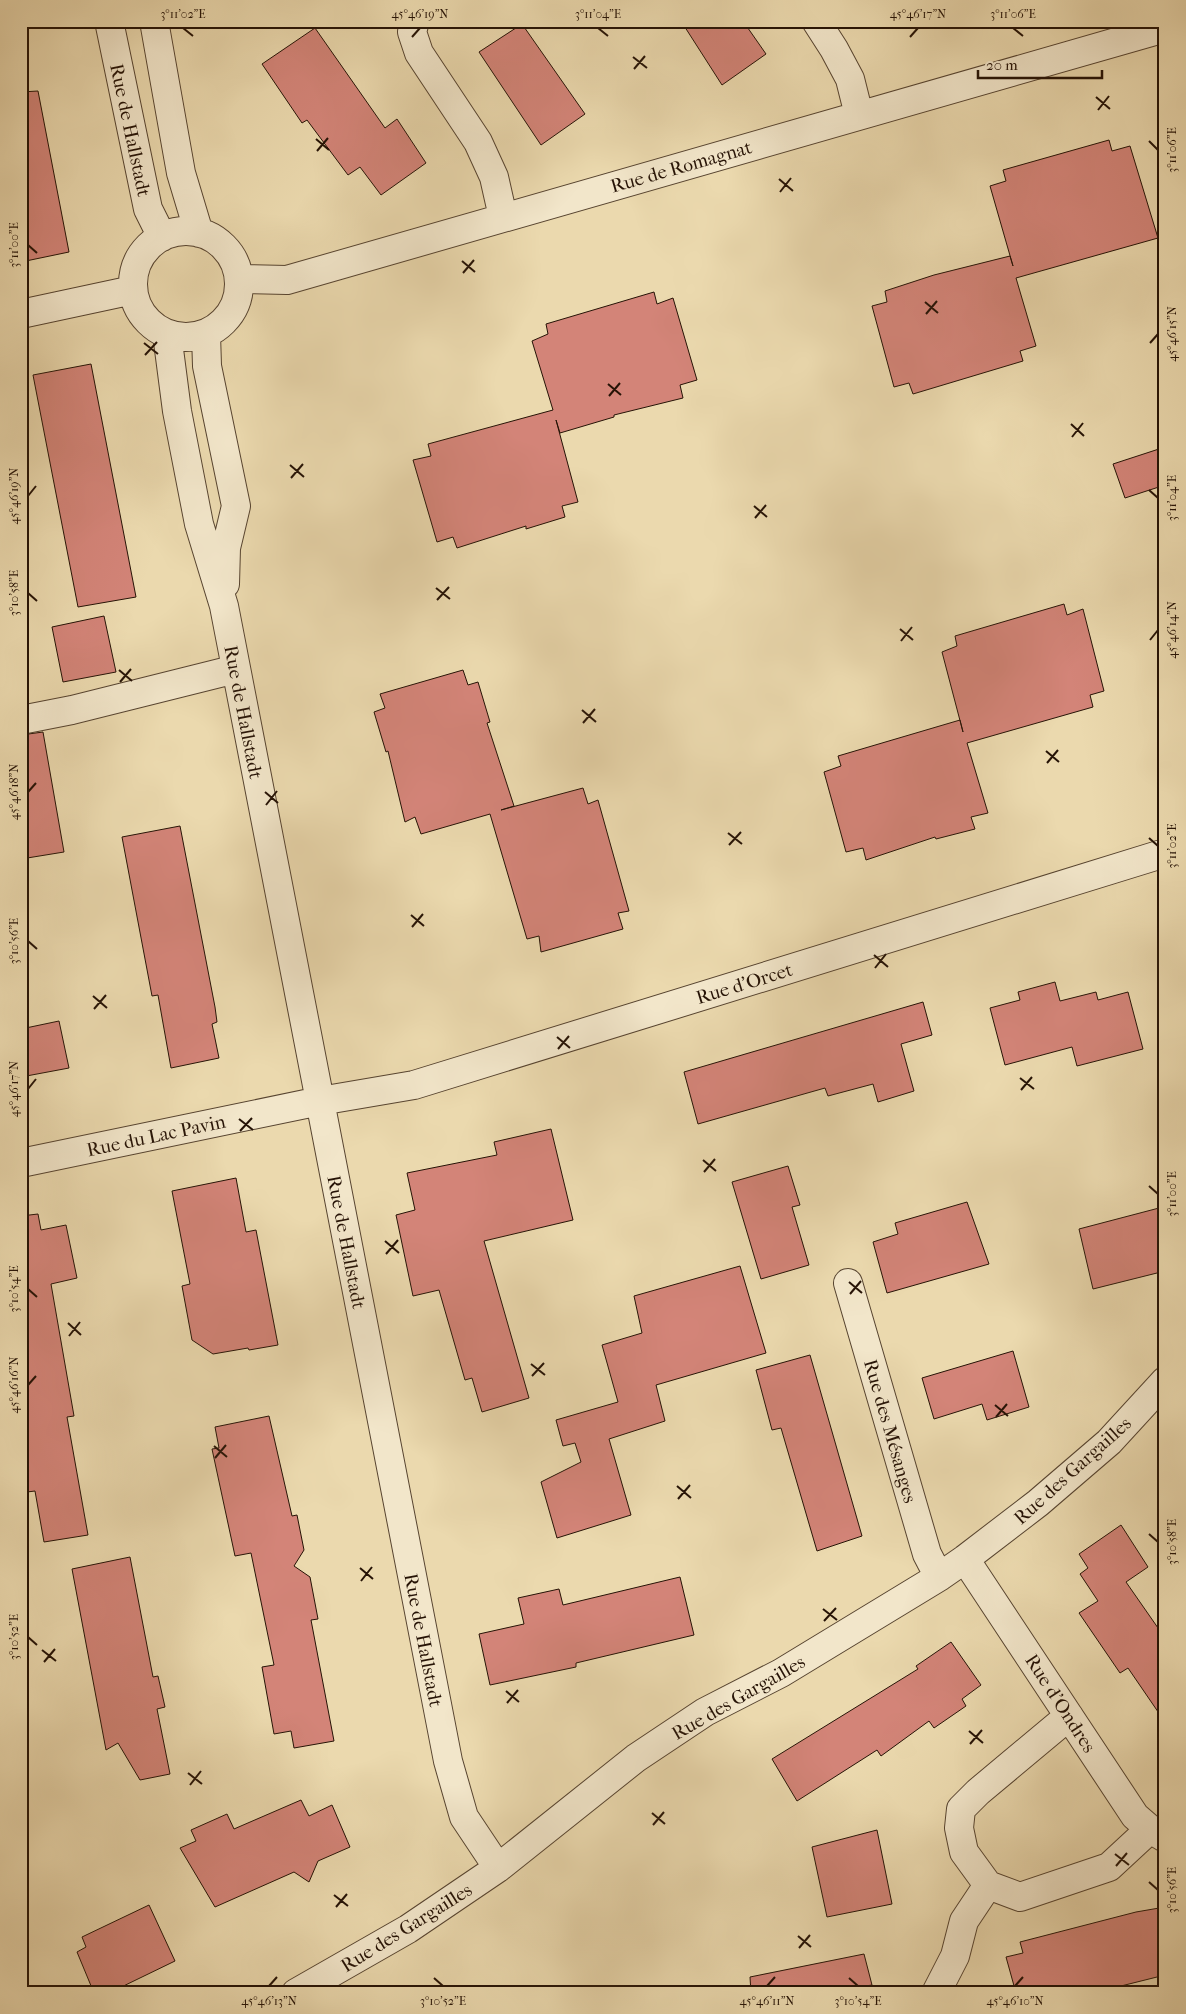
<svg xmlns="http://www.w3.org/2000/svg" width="1186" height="2014" font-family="'IM FELL French Canon',serif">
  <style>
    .building { fill: #d38478; stroke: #261306 }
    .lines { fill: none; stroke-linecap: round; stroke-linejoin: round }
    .street-casing { stroke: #574430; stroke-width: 30 }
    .street { stroke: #f2e6ca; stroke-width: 28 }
    .ticks { fill: none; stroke: #261306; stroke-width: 2 }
    .labels { text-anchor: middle; stroke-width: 4; stroke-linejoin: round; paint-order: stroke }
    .street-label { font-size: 19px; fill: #261306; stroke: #f2e6ca }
    .neatline { fill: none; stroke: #261306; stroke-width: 2 }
    .ticks-label { font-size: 12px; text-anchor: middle; fill: #261306 }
  </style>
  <rect width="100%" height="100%" fill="#ebd9ae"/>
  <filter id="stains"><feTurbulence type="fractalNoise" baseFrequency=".004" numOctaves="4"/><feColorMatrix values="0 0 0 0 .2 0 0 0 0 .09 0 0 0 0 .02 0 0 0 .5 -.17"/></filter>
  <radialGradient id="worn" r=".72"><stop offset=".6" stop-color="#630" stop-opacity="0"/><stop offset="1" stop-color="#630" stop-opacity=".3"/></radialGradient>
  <!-- building -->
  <path class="building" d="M681,21H743L766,54L722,85Z
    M522,24L585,114L541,145L479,52Z
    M315,28L385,128L397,119L426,163L381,195L360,167L348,175L307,120L302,123L262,64Z
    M38,91L69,252L21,262V92Z
    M1109,140L1112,151L1130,146L1158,238L1016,278L1036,346L1020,351L1023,361L913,394L909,383L894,387L872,306L887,302L885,291L934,275L1010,256L1013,266L990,186L1006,181L1003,170Z
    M654,292L657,304L673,298L697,380L680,385L683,398L614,415V417L560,433L556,420L578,502L562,506L565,517L526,529V526L457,548L453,537L437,542L413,460L431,456L428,444L553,410L532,341L548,334L546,324Z
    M91,364L136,597L78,607L33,375Z
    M1165,447V485L1125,498L1113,464Z
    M1064,604L1067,615L1083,609L1104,691L1090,695L1093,707L967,743L988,813L971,817L975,829L936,839L935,837L866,860L863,848L846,852L824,772L841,766L838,756L960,720L963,732L942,652L957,646L955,636Z
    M104,616L116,672L63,682L52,627Z
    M463,670L468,685L478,682L490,722L487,723L514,806L501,810L583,788L588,804L598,800L629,911L618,913L623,929L541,952L539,936L527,939L490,814L421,834L415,817L405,822L388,751L386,752L374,712L385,708L380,694Z
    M43,732L64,852L21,859V735Z
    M180,826L215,1007L217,1022L212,1024L219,1058L171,1068L158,995L152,996L122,837Z
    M1055,982L1060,1001L1096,992L1098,1000L1128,992L1143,1049L1077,1066L1072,1047L1005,1065L990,1008L1020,1000L1018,992Z
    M923,1002L932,1035L901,1044L914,1091L878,1102L873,1084L828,1096L825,1088L698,1124L684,1072Z
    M59,1021L69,1068L21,1077V1029Z
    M551,1129L573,1220L484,1241L529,1398L482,1412L472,1378L465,1380L439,1290L413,1296L396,1215L415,1210L407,1173L497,1155L494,1142Z
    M788,1166L800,1205L792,1207L809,1265L761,1279L732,1182Z
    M236,1178L246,1232L256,1230L278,1345L249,1350L248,1348L213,1354L192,1340L182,1286L190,1284L172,1191Z
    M967,1202L989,1264L887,1293L873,1242L898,1234L895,1223Z
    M1159,1208L1165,1231V1271L1093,1289L1079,1229Z
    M38,1214L41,1230L66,1225L77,1278L51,1284L74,1416L67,1417L88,1535L44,1542L35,1491L27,1492L21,1465V1216Z
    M740,1266L766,1353L656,1385L665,1421L609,1439L631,1515L557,1538L541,1482L581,1462L575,1443L563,1446L556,1420L618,1402L602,1345L642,1333L634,1296Z
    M1013,1351L1029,1407L987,1420L982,1404L934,1419L922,1378Z
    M810,1355L862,1536L817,1551L781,1428L772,1430L756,1370Z
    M269,1416L292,1516L297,1515L304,1550L294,1566L310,1577L318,1619L311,1620L334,1741L294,1748L291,1731L274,1734L262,1667L274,1665L251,1553L235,1556L212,1449L219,1448L215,1427Z
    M1121,1525L1148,1567L1126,1582L1165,1638V1722L1128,1668L1120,1673L1079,1613L1098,1601L1080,1574L1088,1568L1079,1554Z
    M130,1557L153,1677L158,1676L165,1707L157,1709L170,1774L140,1780L118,1743L106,1750L72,1569Z
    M680,1577L694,1635L576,1663V1667L490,1685L479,1634L524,1624L518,1598L559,1589L563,1605Z
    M951,1642L981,1685L962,1699L966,1706L934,1728L929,1721L881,1756L877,1750L797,1801L772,1759L918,1669L916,1666Z
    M301,1800L309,1816L332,1805L350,1847L318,1861L309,1882L294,1872L215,1907L180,1848L196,1841L191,1830L227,1814L234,1829Z
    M877,1830L892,1904L827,1917L812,1847Z
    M149,1905L175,1961L109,1993H94L77,1952L86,1947L82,1937Z
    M1165,1907V1975L1093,1993H1016L1006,1957L1023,1953L1020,1942L1136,1912Z
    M864,1954L872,1985L866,1986L867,1993H751L750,1977Z"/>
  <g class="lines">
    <defs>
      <path id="street" d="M109,21L148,209L162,237
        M154,21L181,173L199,233
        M415,21L412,32L419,53L478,142L494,177L503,217
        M816,21L834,49L850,79L859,115
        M133 284a53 53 0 1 1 106 0a53 53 0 1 1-106 0Z
        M239,279L287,280L1165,28
        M21,314L133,290
        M167,334L177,411L199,524L224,606L448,1761L464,1817L498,1868
        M206,334L207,366L236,506L226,548L225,584
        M21,720L72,710L236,669
        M21,1163L320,1101L414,1085L1165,853
        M848,1283L927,1554L939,1577
        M965,1559L1135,1816L1150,1829L1165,1838
        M1069,1716L978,1792L961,1809L959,1828L964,1852L988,1885L1020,1897L1109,1867L1150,1829
        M296,1993L408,1929L498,1868L636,1758L705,1712L781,1673L939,1577L965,1559L1038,1503L1109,1442L1165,1381
        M936,1993L955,1956L964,1921L988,1885"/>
    </defs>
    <!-- street casing -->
    <use href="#street" class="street-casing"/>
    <!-- street -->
    <use href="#street" class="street"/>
  </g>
  <!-- ticks -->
  <path class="ticks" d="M183,28L193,36M598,28L608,36M1013,28L1023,36M412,37L420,28M910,37L918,28M633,57L647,68M634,69L645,56M1096,97L1110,109M1098,110L1109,96M316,139L329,150M1149,141L1158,150M317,151L328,138M779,179L793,191M780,192L791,178M28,245L37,253M462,261L475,272M463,273L474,260M925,302L938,313M926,314L937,301M144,343L158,354M1150,343L1158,334M145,355L157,342M608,384L621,395M609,396L620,383M1071,424L1084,436M1072,437L1083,423M290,465L304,477M291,478L303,464M1149,490L1158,498M28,496L36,486M754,506L767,517M755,518L766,505M436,588L450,599M28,593L37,601M437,600L449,587M900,629L913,640M1150,640L1158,630M901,641L912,627M119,670L132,681M120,682L131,669M582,710L596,722M583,723L595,709M1046,751L1059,762M1047,763L1058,750M28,792L36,783M265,792L278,803M266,805L277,791M728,833L742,844M1149,838L1158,846M729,845L741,832M411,915L424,926M412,927L423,914M28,941L37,949M874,955L888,967M875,968L886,954M93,996L107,1008M94,1009L106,995M557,1037L570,1048M558,1049L569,1036M1020,1078L1034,1089M28,1089L36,1079M1021,1090L1032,1077M239,1119L253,1130M240,1131L252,1118M703,1160L716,1171M704,1172L715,1159M1149,1186L1158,1194M385,1241L399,1253M386,1254L398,1240M849,1282L862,1293M28,1289L37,1297M850,1294L861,1281M68,1323L81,1335M69,1336L80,1322M531,1364L545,1375M532,1376L544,1363M28,1385L36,1376M995,1405L1008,1416M996,1417L1007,1404M214,1446L227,1457M215,1458L226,1445M677,1486L691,1498M678,1499L690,1485M1149,1534L1158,1542M360,1568L373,1579M361,1581L372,1567M823,1609L837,1620M824,1621L836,1608M28,1637L37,1645M42,1650L56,1661M44,1662L55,1649M506,1691L519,1702M507,1703L518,1690M969,1731L983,1743M970,1744L982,1730M188,1773L202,1784M190,1785L201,1771M652,1813L665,1824M653,1825L664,1812M1115,1854L1129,1865M1116,1866L1127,1853M1149,1882L1158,1890M334,1895L348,1906M336,1907L347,1894M798,1936L811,1947M799,1948L810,1935M434,1978L443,1986M849,1978L858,1986M269,1986L277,1977M767,1986L775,1977M1015,1986L1023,1977"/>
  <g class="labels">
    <!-- street labels -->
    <g class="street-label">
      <text transform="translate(131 130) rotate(78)" y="7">Rue de Hallstadt</text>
      <text transform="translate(681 166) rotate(-16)" y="7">Rue de Romagnat</text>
      <text transform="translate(244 712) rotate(79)" y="7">Rue de Hallstadt</text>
      <text transform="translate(744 983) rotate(-17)" y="7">Rue d'Orcet</text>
      <text transform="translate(156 1135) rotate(-12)" y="7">Rue du Lac Pavin</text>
      <text transform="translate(347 1242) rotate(79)" y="7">Rue de Hallstadt</text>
      <text transform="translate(891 1431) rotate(74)" y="7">Rue des Mésanges</text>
      <text transform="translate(1072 1470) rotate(-42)" y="7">Rue des Gargailles</text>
      <text transform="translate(424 1640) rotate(79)" y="7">Rue de Hallstadt</text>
      <text transform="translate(738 1697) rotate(-30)" y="7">Rue des Gargailles</text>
      <text transform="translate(1061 1703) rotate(57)" y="7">Rue d'Ondres</text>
      <text transform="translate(406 1927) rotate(-32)" y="7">Rue des Gargailles</text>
    </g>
  </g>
  <!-- margin -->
  <rect width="1186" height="2014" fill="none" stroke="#ebd9ae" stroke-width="55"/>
  <!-- scale -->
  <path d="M978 70v8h124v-8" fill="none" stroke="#261306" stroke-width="2.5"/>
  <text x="986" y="70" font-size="15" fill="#261306" stroke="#f2e6ca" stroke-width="4" paint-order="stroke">20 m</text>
  <rect x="28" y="28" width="1130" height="1958" class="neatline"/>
  <g class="ticks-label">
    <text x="183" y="18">3°11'02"E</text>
    <text x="420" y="18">45°46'19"N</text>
    <text x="598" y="18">3°11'04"E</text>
    <text x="918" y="18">45°46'17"N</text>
    <text x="1013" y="18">3°11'06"E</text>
    <text transform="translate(1172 150) rotate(-90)" y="4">3°11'06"E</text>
    <text transform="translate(14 245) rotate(-90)" y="4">3°11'00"E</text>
    <text transform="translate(1172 334) rotate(-90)" y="4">45°46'15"N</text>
    <text transform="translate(14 496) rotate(-90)" y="4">45°46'19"N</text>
    <text transform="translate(1172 498) rotate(-90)" y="4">3°11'04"E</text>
    <text transform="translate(14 593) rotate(-90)" y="4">3°10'58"E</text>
    <text transform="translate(1172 630) rotate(-90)" y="4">45°46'14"N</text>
    <text transform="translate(14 792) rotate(-90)" y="4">45°46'18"N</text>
    <text transform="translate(1172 846) rotate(-90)" y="4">3°11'02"E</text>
    <text transform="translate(14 941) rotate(-90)" y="4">3°10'56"E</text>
    <text transform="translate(14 1089) rotate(-90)" y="4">45°46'17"N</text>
    <text transform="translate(1172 1194) rotate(-90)" y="4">3°11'00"E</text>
    <text transform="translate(14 1289) rotate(-90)" y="4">3°10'54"E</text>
    <text transform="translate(14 1385) rotate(-90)" y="4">45°46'16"N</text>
    <text transform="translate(1172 1542) rotate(-90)" y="4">3°10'58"E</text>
    <text transform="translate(14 1637) rotate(-90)" y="4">3°10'52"E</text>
    <text transform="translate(1172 1890) rotate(-90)" y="4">3°10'56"E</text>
    <text x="269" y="2005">45°46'13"N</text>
    <text x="443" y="2005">3°10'52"E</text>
    <text x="767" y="2005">45°46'11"N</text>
    <text x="858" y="2005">3°10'54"E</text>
    <text x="1015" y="2005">45°46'10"N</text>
  </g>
  <rect width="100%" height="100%" filter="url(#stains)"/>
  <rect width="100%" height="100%" fill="url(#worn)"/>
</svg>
